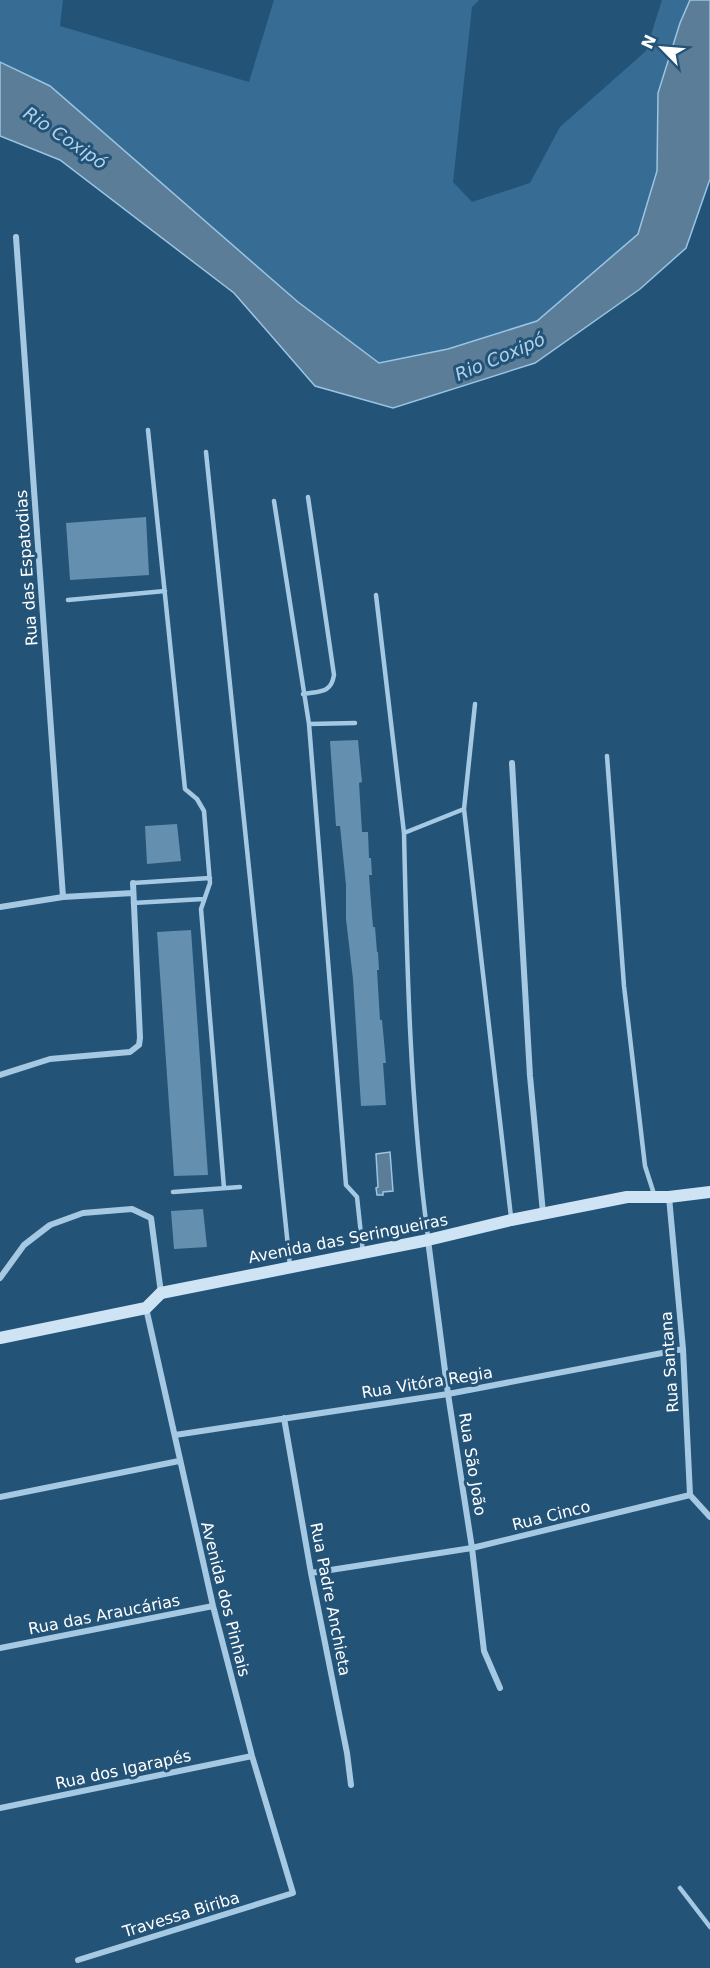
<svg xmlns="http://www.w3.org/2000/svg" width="710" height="1968" font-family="'DejaVu Sans',sans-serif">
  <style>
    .green { fill: #376d95 }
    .water { fill: #5b7d98; stroke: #99c5e4; stroke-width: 1.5 }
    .building { fill: #658fae }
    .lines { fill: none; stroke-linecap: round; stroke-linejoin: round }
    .lane { stroke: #a5c9e3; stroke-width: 4.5 }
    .street { stroke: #a5c9e3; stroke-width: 6 }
    .secondary { stroke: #cee3f3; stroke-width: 12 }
    .labels { text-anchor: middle; stroke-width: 6; stroke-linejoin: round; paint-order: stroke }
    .street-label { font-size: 16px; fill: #fff; stroke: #245378 }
    .water-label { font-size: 18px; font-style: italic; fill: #b0d2eb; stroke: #245378 }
  </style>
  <rect width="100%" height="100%" fill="#245378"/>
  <!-- green -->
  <path class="green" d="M0,0H63L60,26L249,82L274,0H479L472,7L453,182L472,202L530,183L560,127L646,51L662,0H690L680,23L658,93L657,171L638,234L537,321L448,349L379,363L298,302L50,86L0,62Z"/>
  <!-- water -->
  <path class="water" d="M690,0H710V179L686,248L640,289L535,363L393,408L315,386L234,293L60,160L0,136V62L50,86L298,302L379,363L448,349L537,321L638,234L657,171L658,93L680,23Z
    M390,1152L393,1191L383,1192V1195H377L376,1188L378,1187L376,1154Z"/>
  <!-- building -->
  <path class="building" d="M146,517L149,575L70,580L66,523Z
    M358,740L362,782L359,783L362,832H368L369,858H371L372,875H369L371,903L373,927H375L377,952H378L379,970H377L380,1020H382L386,1063H383L386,1105L361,1106L353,979L346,919V885L340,826H336L330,741Z
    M177,824L181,861L147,864L145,826Z
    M191,930L208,1175L174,1176L157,932Z
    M203,1209L207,1247L174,1249L171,1211Z"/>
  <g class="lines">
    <!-- lane -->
    <path class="lane" d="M148,430L185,789L197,799L204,811L210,883L201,909L224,1188
      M206,452L290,1266
      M274,501L309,724L346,1185L357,1197L363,1253
      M376,595L404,833
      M68,600L165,591
      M303,694C319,691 331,694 334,675L308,497
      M475,704L464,809L511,1217
      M309,724L355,723
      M607,756L624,986L645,1166L654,1194
      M133,883L210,878
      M133,903L203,899
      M173,1192L240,1187
      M428,1237C410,1103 407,968 404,833L464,809
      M680,1888L710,1927"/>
    <!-- street -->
    <path class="street" d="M16,237L63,897
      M512,763L530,1076L543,1213
      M0,907L63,897L133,893
      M0,1075L50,1059L130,1052L139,1045L140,1038L133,883
      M669,1197L683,1349L690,1495L710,1517
      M428,1240L448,1394L472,1548L484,1651L500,1688
      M0,1278L24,1245L50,1225L83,1213L132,1209L151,1218L161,1293
      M284,1418L311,1573L347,1753L351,1785
      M175,1435L448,1394L683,1349
      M0,1497L179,1461
      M311,1573L472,1548L690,1495
      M0,1648L213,1606
      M0,1808L252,1756
      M78,1960L293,1893L252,1756L213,1606L146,1308"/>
    <!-- secondary -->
    <path class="secondary" d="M0,1338L146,1308L161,1293L428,1240L511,1220L627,1197H669L710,1192"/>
  </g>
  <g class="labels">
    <!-- street labels -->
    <g class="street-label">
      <text transform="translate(26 568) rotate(-94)" y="6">Rua das Espatodias</text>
      <text transform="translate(348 1238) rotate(-11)" y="6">Avenida das Seringueiras</text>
      <text transform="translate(669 1362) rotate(-94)" y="6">Rua Santana</text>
      <text transform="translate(427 1382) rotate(-9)" y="6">Rua Vitóra Regia</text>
      <text transform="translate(473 1464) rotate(81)" y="6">Rua São João</text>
      <text transform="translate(551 1515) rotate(-14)" y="6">Rua Cinco</text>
      <text transform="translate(226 1599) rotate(76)" y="6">Avenida dos Pinhais</text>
      <text transform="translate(331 1599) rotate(79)" y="6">Rua Padre Anchieta</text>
      <text transform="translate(104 1614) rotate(-11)" y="6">Rua das Araucárias</text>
      <text transform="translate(123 1769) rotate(-12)" y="6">Rua dos Igarapés</text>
      <text transform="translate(181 1914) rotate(-17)" y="6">Travessa Biriba</text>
    </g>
    <!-- water labels -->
    <g class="water-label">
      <text transform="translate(65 138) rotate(34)" y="6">Rio Coxipó</text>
      <text transform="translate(500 357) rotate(-23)" y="6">Rio Coxipó</text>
    </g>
  </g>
  <!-- north arrow -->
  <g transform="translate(662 48) rotate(295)" stroke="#245378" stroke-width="4.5" paint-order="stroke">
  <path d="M0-4.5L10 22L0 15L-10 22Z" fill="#ffffff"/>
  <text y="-9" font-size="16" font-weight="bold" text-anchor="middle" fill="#ffffff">N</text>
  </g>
</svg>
